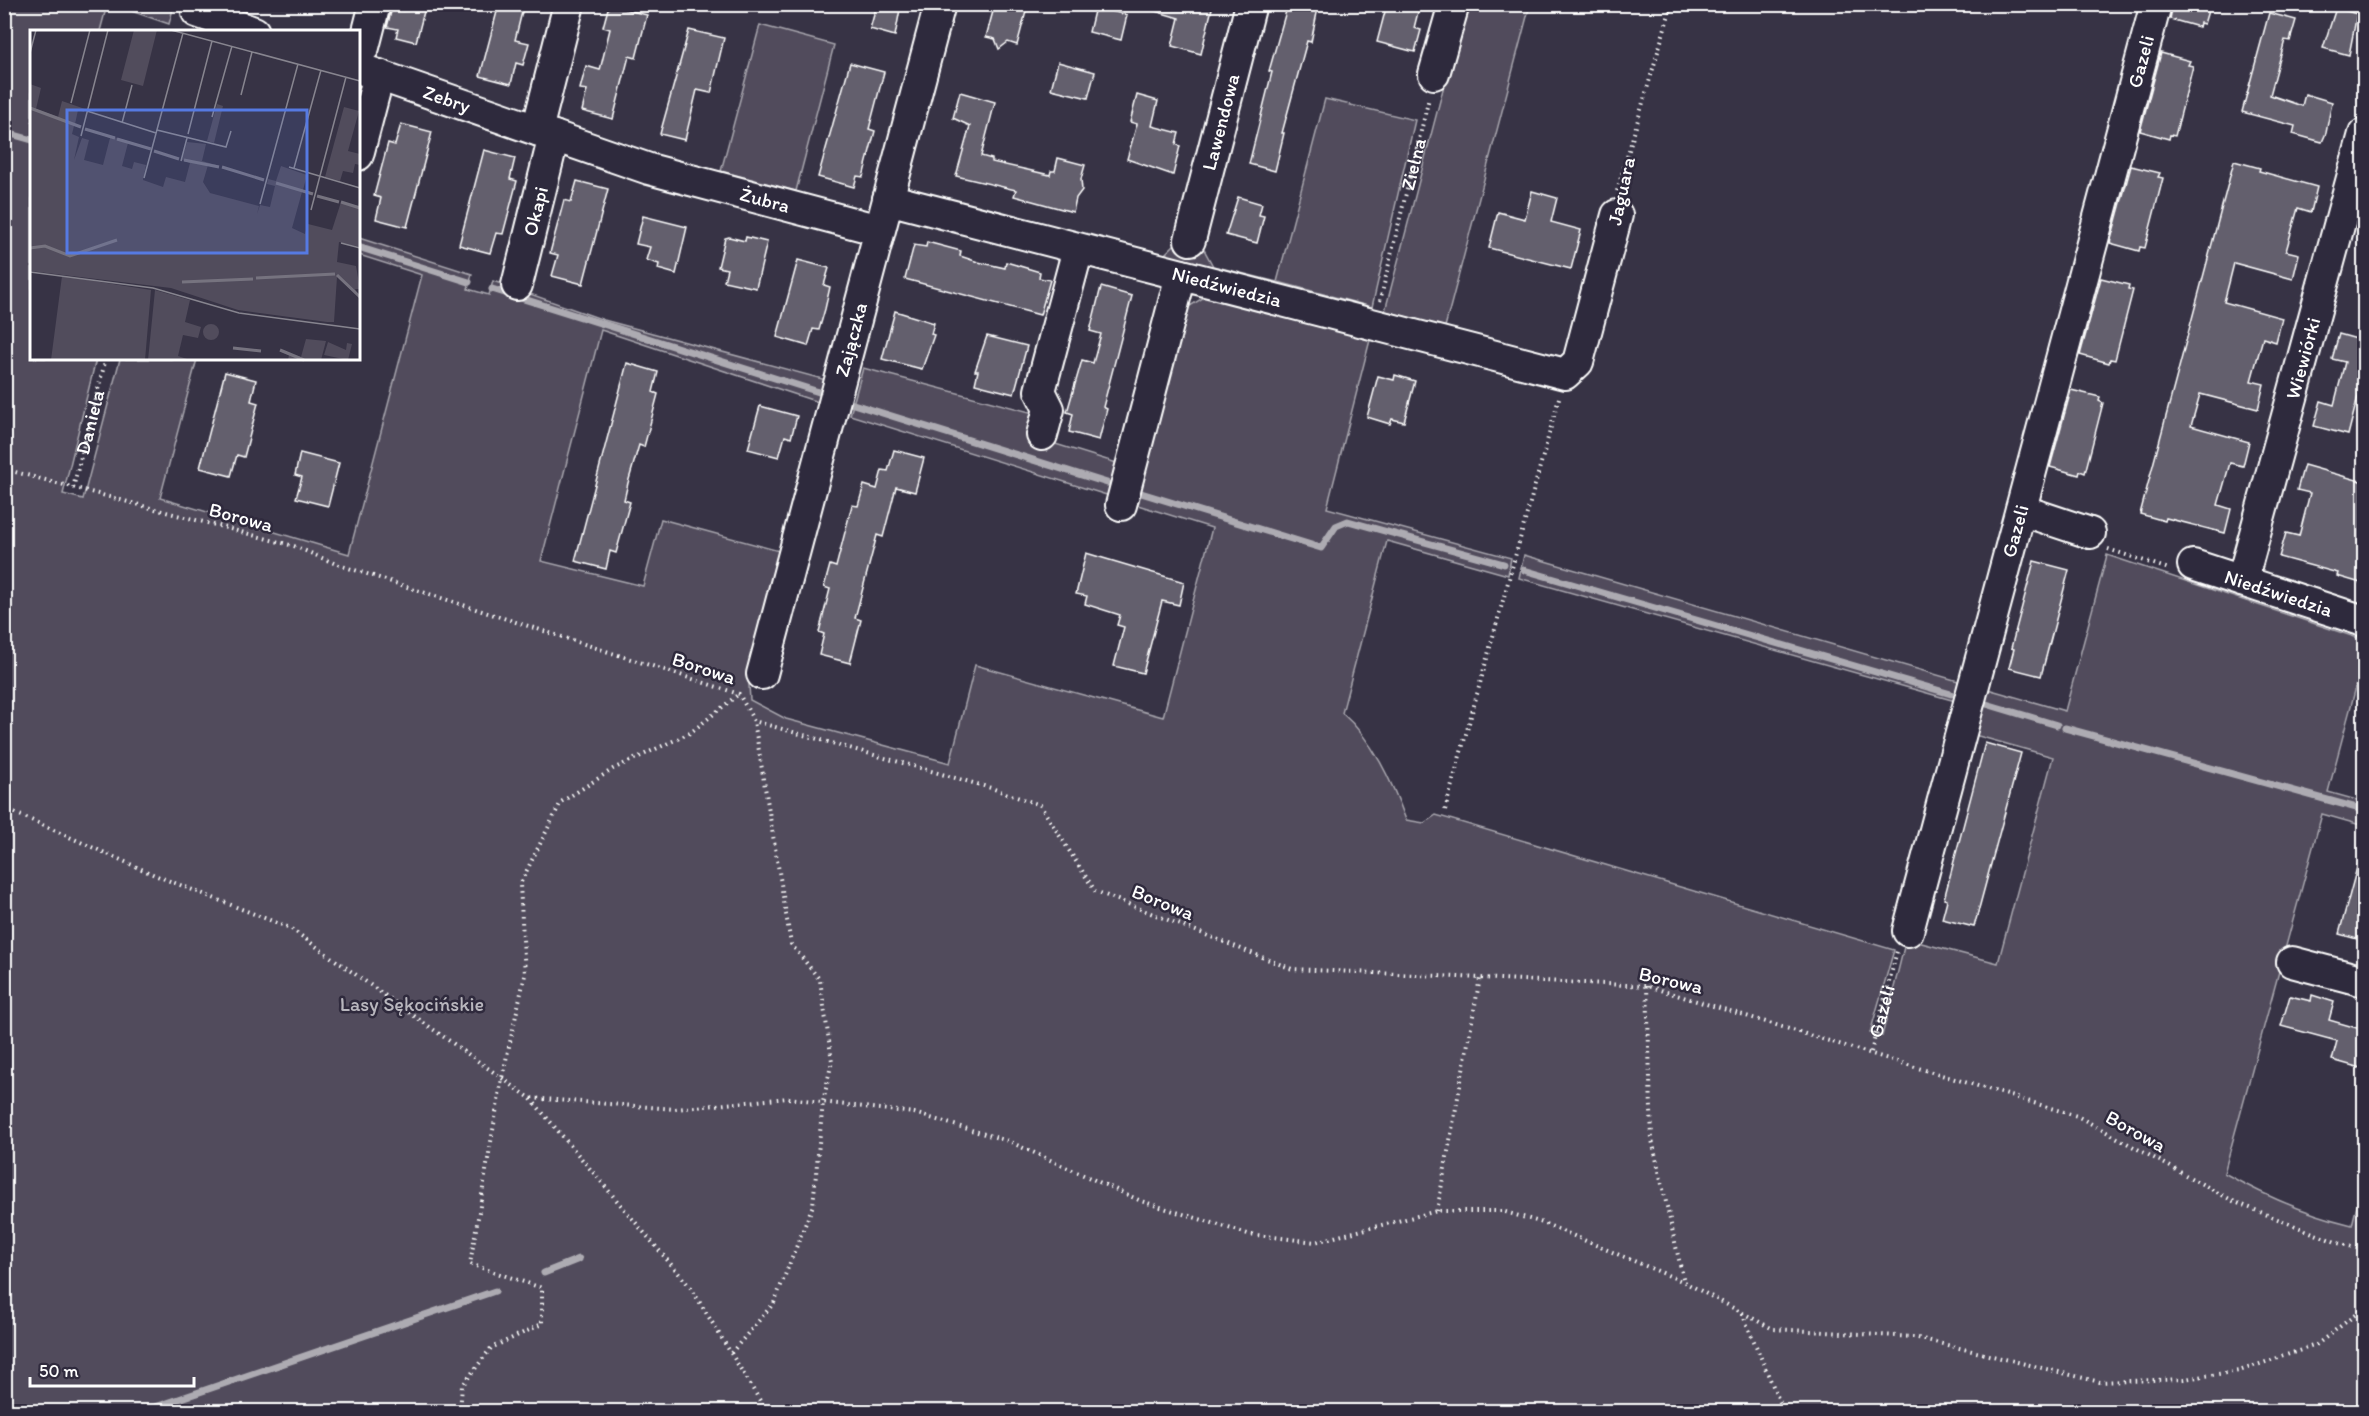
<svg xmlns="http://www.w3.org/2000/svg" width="2369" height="1416" font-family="Itim,sans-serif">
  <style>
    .green { fill: #514c5c; stroke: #a8a6ae; stroke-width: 1.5 }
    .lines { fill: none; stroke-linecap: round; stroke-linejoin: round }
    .stream { stroke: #adabb2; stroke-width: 7 }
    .building { fill: #635f6d; stroke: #fff; stroke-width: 1.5 }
    .minor-casing { stroke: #fff; stroke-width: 34 }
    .path { stroke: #fff; stroke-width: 4; stroke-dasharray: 1.5 4.5; stroke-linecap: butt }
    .minor { stroke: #2f2a3d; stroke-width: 30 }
    .labels { text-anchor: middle; stroke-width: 5; stroke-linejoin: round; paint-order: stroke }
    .street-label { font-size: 20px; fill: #fff; stroke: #2f2a3d }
    .park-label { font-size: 20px; fill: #b9b7be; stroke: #2f2a3d }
    .inset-river { fill: none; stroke: #76737f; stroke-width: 3 }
    .inset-road { fill: none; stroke: #87858f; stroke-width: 1.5 }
    .view { fill: #567ae2; fill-opacity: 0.15; stroke: #567ae2; stroke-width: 3 }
    .inset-edge { fill: none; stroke: #fff; stroke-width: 3 }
  </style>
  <rect width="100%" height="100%" fill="#373345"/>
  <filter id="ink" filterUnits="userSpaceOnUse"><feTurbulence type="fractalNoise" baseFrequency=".0167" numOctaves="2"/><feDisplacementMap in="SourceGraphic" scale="12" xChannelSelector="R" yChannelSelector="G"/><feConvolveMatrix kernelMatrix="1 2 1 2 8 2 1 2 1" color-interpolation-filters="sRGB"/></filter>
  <g filter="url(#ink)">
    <!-- green -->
    <path class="green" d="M5,5H107L100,31L32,32V358L96,359L63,494L83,499L120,359H197L160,498L349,554L422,275L359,255V238L472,274L468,289L489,295L493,281L604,320L826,380L818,402L601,330L541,561L643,586L661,519L779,551L748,670L750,700L786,719L950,763L975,665L1163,717L1212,528L1128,502L1185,309L1206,296L1370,340L1327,508L1511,558L1508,575L1387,541L1342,713C1373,740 1392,782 1406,820L1424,823L1436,815L1894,950L1870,1033L1882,1036L1906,939L1998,963L2053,757L1971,734L1984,688L2065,711L2107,555L2364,640V657L2328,792L2364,802V826L2322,814L2224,1173C2265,1196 2306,1214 2352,1225L2364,1177V1411L5,1412Z
      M114,5H174L169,24Z
      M1465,5H1530L1445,327L1385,311Z
      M760,25L834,45L796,191L721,171Z
      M1325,99L1415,120L1372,307L1278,282L1275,290L1162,263L1164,255L1179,240L1202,246L1213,266L1277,282Z
      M863,368L1041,415L1036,438L1120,464L1113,497L850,415Z
      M1524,555L1965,683L1959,702L1519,578Z"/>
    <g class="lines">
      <!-- stream -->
      <path class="stream" d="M4,132L32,140
        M358,247L469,282
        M492,289L822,393
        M850,403L1107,483
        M1141,493L1321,548L1336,526L1348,521L1504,564
        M1524,570L1951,694
        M1983,703L2057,725
        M2065,728L2364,810
        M544,1273L579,1259
        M141,1412L495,1291"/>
    </g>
    <!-- building -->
    <path class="building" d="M405,4H426L416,42L396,37L398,29L387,27L392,8L403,11Z
      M499,4H524L515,40L529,43L523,65L516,63L511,84L480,76Z
      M877,4H901L895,36L870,29Z
      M995,4L1027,8L1017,45L1008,42L999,49L995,39L986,37Z
      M1149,4H1213L1201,54L1172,46L1179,18L1148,9Z
      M1288,4L1318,8L1311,42L1307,41L1282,133H1284L1275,171L1249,164L1272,72L1269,71Z
      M1387,4H1420L1414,28L1421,30L1415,52L1377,42Z
      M2173,4H2210L2204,24L2200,23L2199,27L2170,19Z
      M609,5L647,15L636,58L629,56L613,119L582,111L587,90L580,89L586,66L600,70L610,29L603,27Z
      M1095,7L1127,15L1121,40L1089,32Z
      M2336,8L2357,14L2349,55L2323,48Z
      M2269,13L2296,20L2290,41L2285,40L2270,95L2302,106L2305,94L2332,102L2326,133L2322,142L2293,134L2295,126L2242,112Z
      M689,30L724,38L711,93L697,90L685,140L660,134Z
      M2161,53L2190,61L2188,65L2193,66L2175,136L2170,135L2169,139L2140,131Z
      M1058,62L1095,72L1088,98L1051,89Z
      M850,63L884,72L869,129L875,131L863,177L857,176L854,187L818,177Z
      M960,92L995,102L981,156L992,159V162L1050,175L1051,171H1055L1058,158L1085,165L1081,179L1082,190L1076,198L1073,212L1014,196L1016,190L956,176L970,126L953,118Z
      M1137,95L1158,101L1152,126L1179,133L1176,144L1180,146L1173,175L1127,159L1137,124L1130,122Z
      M401,124L432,132L407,227L376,219L381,198L374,196L388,143L395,145Z
      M484,150L515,158L510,179L517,181L503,234L496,233L490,253L459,245Z
      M2234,161L2260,168L2259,171L2317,187L2311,212L2298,208L2286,251L2299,254L2293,279L2234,263L2229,283L2224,302L2282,318L2276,342L2263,338L2251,381L2264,384L2258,409L2200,394L2191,426L2249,442L2243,466L2230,463L2218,505L2231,509L2225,533L2166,518L2165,521L2140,514Z
      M2131,166L2160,173L2158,177L2163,178L2145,248L2140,247L2139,251L2110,243Z
      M577,181L608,189L583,284L552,276L558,255L550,253L564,200L571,202Z
      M1532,191L1557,198L1551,222L1581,230L1571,269L1489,248L1498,212L1525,219Z
      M1238,197L1262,204L1259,215L1264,216L1257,243L1226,235Z
      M643,216L687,227L676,274L658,269L659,264L646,260L650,247L636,244Z
      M729,237L745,241L746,237L767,242L756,288L724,281L727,269L718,267L725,238Z
      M927,242L961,251L960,256L978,262L1005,268L1006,262L1040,272L1039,278L1050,280L1040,315L905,279L914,245L926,247Z
      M798,260L829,268L824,285L830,287L825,309L819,330L813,329L808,346L777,337Z
      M2101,278L2129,285L2128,289L2133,290L2115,360L2110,359L2109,363L2080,355Z
      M1101,287L1132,296L1103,407L1107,409L1099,440L1069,432L1073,414L1067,412L1082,360L1093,363L1101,334L1090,331Z
      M895,311L934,323L931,334L934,335L922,369L882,359Z
      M2339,334L2364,341V373L2348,435L2314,426L2321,401L2334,405L2345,362L2332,359Z
      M987,336L1027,346L1014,394L975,384L978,371H975Z
      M627,363L658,372L653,392L658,394L644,447L639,445L628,483L624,500L630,502L616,553L610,551L606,569L575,561Z
      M225,372L256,380L251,401L258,403L244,457L237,455L231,476L200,468Z
      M1395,375L1415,381L1404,422L1392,419L1390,424L1367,417L1378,376L1394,380Z
      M2071,390L2100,397L2099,401L2103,403L2085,473L2080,471L2079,475L2050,467Z
      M760,406L797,416L791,438L785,436L779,457L748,449Z
      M894,450L924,458L915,492L896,487L883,537L877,535L855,618L861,620L850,663L819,655L824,634L819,632L830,589L824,587L830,565L836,567L852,505L858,506L864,485L877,489L882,470L888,471Z
      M300,453L339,463L328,506L296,498L302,477L295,475Z
      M2304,465L2364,482V584L2337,576L2338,573L2279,557L2286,533L2299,536L2310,493L2297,490Z
      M1086,553L1184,582L1179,605L1162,601L1143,673L1114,666L1124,627L1117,625L1120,615L1085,604L1087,596L1076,594Z
      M2034,561L2069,570L2041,676L2009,668L2014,649L2011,648Z
      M1985,743L2021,753L1974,927L1942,919L1947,900L1944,899Z
      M2359,860H2364V941L2339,934Z
      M2312,995L2334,1002L2329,1020L2364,1030V1069L2332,1060L2337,1041L2281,1026L2290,996L2311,1001Z"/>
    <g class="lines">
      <defs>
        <g id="minor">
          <path d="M197,12L254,32"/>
          <path d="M364,47L375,4"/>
          <path id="s4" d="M358,68L649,169L879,230"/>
          <path d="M1434,74L1454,4"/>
          <path d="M537,130L569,4"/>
          <path d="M358,155L379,75"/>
          <path id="s5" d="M888,199L1565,374L1578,362L1617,215"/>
          <path id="s6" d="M1190,240L1251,4"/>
          <path id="s7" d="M517,285L554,136"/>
          <path d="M1042,435L1049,409L1040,391L1078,249"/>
          <path d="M1121,505L1181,275"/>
          <path d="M2021,510L2090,533"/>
          <path id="s8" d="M2193,565L2364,621"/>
          <path id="s9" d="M2242,581L2364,134"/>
          <path id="s10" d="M762,674L940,4"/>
          <path id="s11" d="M1908,931L2156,4"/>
          <path d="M2292,962L2364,981"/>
        </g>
      </defs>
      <!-- minor casing -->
      <use href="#minor" class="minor-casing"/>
      <!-- path -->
      <g class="path">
        <path d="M1617,191L1672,4"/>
        <path id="s1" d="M1380,301L1429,98"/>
        <path d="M4,469L294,546L336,564L739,694L754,721L991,788L1040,805L1095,891L1292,969L1647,986L2077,1116L2235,1202L2338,1243L2364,1250"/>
        <path id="s2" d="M73,488L106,358"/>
        <path d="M2108,549L2169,569"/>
        <path d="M4,808L157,876L290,928L530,1098L675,1109L788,1098L914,1113L1008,1141L1141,1201L1248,1234L1315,1242L1437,1211H1502L1543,1223L1684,1282L1773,1329L1914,1337L2100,1382L2184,1379L2239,1371L2316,1345L2364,1308"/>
        <path d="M1445,810L1559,398"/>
        <path d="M1647,986L1652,1140L1684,1282"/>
        <path id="s3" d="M1871,1052L1897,951"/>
        <path d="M531,1099L691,1288L767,1412"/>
        <path d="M1437,1211L1480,978"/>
        <path d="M1742,1313L1784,1412"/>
        <path d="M731,1353L774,1303L813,1205L823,1102L832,1061L820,980L791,944L754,721"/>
        <path d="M460,1412L462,1386L491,1348L542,1324V1288L470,1264L502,1078L525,975L520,884L561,802L613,769L690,733L740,693"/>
      </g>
      <!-- minor -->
      <use href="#minor" class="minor"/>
    </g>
  </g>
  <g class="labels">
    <!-- street labels -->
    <g class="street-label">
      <text dy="7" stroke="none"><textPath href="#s11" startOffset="900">Gazeli</textPath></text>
      <text dy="7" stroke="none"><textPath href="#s4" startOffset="94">Zebry</textPath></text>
      <text dy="7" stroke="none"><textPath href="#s6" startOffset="122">Lawendowa</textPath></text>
      <text dy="7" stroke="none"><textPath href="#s1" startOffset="141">Zielna</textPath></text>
      <text transform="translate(1621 191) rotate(-78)" y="7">Jaguara</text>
      <text dy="7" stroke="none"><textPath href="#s4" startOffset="428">Żubra</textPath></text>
      <text dy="7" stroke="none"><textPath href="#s7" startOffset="76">Okapi</textPath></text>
      <text dy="7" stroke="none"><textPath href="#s5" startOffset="350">Niedźwiedzia</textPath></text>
      <text dy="7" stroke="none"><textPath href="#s10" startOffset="346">Zajączka</textPath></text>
      <text dy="7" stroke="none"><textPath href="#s9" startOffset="231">Wiewiórki</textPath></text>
      <text dy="7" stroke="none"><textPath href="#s2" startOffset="68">Daniela</textPath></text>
      <text transform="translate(241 517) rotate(15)" y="7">Borowa</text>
      <text dy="7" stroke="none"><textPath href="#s11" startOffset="414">Gazeli</textPath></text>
      <text dy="7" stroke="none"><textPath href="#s8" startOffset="90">Niedźwiedzia</textPath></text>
      <text transform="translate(704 668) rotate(18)" y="7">Borowa</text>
      <text transform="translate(1163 902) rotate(22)" y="7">Borowa</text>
      <text transform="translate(1671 980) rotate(13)" y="7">Borowa</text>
      <text dy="7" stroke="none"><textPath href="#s3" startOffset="42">Gazeli</textPath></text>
      <text transform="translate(2136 1131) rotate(29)" y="7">Borowa</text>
    </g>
    <!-- park labels -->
    <g class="park-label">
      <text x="412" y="1011">Lasy Sękocińskie</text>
    </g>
  </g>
  <!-- overview -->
  <g transform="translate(30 30)">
    <rect width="330" height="330" fill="#373345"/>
    <path d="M104,0H127L113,56L91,50ZM0,54L11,58L6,79L28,87L32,71L55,79L54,82L48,80L45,94L52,97L44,96L42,104L49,107L44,130L52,108L59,110L54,130L73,135L80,108L54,98L121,118L98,113L92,136L102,139L104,132L116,135L113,150L133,157L136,147L155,152L160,133L152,130L157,112L176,114L172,131L190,136L178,135L173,152L180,163L229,176L227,184L230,175L240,177L245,156L237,154L238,149L246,151L251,136L277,145L273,160L284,163L272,162L262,198L275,204L278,194L302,200L311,172L328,176L330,169V217L309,212L307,232L326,236L330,259H325L330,268L307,247L304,292H297L208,280L141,258L0,241ZM187,74L193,76L184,113L177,111ZM314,77L329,81L318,121L330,124V135L325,134L323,143L313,141L310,151L295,147ZM32,246L121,260L115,330H21ZM125,260L160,270L155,292L171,297L168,308L153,305L148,326L160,330H118ZM173 302a8 8 0 1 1 16 0a8 8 0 1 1-16 0ZM276,309L296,311L291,330H258L259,325L249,321L271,327ZM298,312L316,320L317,313L322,314L318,330L294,325Z" fill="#514c5c"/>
    <path class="inset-river" d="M0,78L51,97M55,99L85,108M87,109L121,119M124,121L149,129M154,130L189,137M192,137L234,150M246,153L283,164M287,166L309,172M311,172L330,178M0,218L15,216L40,226L87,210M307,245L330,267M226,248L305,244M152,252L223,249M203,318L231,321M250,320L274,330"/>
    <path class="inset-road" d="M141,0L330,51M0,23L6,0M211,65L222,22M41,73L60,0M57,81L126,103M182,87L202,16M92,93L102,55M127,100L196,117L201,101M158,104L182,11M51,106L78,0M151,131L157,108M259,137L330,158M264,138L291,40M114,148L153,3M230,174L268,34M281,180L316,47M311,213L330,218M0,242L123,258L209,283L330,299"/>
    <path class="view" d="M37,80H277V223H37Z"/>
    <rect width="330" height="330" class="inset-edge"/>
  </g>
  <!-- margin -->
  <rect width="2369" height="1416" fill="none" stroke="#2f2a3d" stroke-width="24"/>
  <rect x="12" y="12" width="2345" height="1392" fill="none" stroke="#fff" stroke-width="2" filter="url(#ink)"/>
  <!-- scale -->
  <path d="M30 1377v9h164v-9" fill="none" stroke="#ffffff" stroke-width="3"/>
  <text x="39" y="1377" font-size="18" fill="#ffffff" stroke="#2f2a3d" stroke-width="4.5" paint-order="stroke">50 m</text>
</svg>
